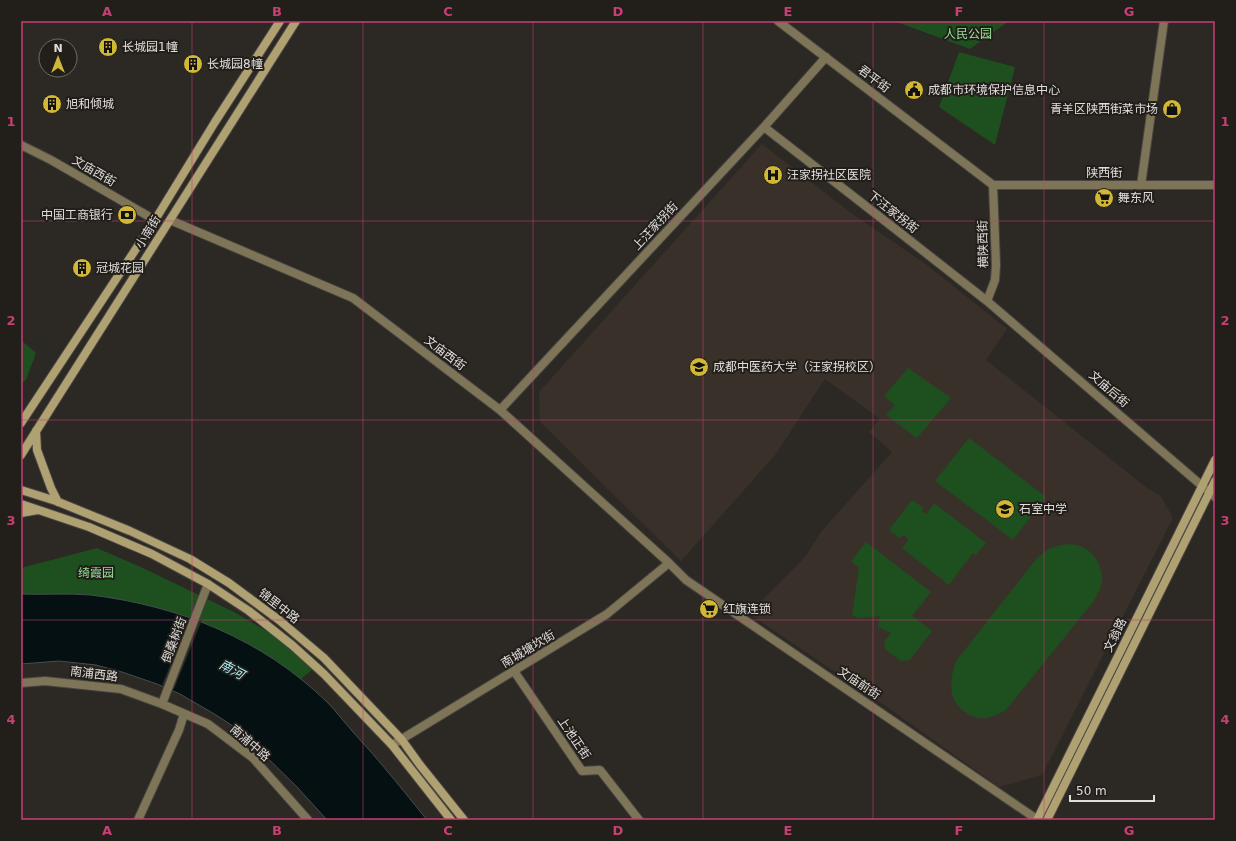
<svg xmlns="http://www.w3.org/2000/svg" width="1236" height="841" font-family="'DejaVu Sans','Noto Sans SC',sans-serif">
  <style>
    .built { fill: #393129 }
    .green { fill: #1d4f1f }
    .water { fill: #041012; stroke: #464e4e }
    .pier { fill: #2c2824 }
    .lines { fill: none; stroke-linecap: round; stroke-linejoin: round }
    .street-casing { stroke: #494541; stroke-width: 10 }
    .secondary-casing { stroke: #494541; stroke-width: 10 }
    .street { stroke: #7e7558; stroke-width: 8 }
    .secondary { stroke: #afa172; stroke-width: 8 }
    .grid { fill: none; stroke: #c83f75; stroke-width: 1; stroke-opacity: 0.55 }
    .labels { text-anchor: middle; stroke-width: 4; stroke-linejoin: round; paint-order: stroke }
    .park-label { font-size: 12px; fill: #97e196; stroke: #221e1a }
    .poi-label { font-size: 12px; fill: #e0dddb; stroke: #221e1a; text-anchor: start }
    .street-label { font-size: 12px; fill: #e0dddb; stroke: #221e1a }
    .water-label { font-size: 13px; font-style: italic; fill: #a6f2fd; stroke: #221e1a }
    .neatline { fill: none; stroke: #c83f75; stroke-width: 1.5 }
    .grid-label { font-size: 13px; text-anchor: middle; font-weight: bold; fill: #c83f75 }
  </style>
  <rect width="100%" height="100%" fill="#2c2824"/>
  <!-- built -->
  <path class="built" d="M762,144L851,213L927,265L1007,329L986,360L1147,488L1159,495L1162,498L1173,518L1042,775L999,787L890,709L751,615L761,601L806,556L820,533L892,452L869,432L880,419L825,379L820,386L776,454L681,561L540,422L539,392Z"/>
  <!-- green -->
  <path class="green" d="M894,21H1009L970,49Z
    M959,52L1015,67L995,145L939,107Z
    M21,340L36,353L26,380L21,383Z
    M908,368L951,398L917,438L886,415L895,405L884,396Z
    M969,438L1046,497L1013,540L935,481Z
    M912,500L924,508L922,511L926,514L934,503L986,543L976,555L973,553L949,585L902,548L907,542L908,539L905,536H902L899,538L889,530Z
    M866,542L931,592L912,616L932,631L910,660L901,661L886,650L884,642L891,633L878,627L880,616L858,618L852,615L859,568L851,561Z
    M1070,544C1074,545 1079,545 1082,547C1095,552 1103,568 1102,581C1101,589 1097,595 1093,602L1006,710C1000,713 993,717 986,718C980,719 974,717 968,714C947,702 949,681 956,661L1037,558C1048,548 1055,545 1070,544Z
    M97,548L143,568L234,612L278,638L313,669L301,679L274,659L247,643L214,627L182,615L129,601L89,595L21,594V568Z"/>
  <!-- water -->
  <path class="water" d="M21,594C44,595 68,593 91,595C180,606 262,639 327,702C336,711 344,722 353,732C379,760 403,790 427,820H327L297,787L239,730L216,715L180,694L157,684L122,672L96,665L59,661L21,664Z"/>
  <!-- pier -->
  <path class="pier" d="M190,616L202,620L174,689L162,685Z"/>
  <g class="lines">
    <defs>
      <path id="street" d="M778,21L993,185
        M764,127L894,228L987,301L1215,497
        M21,145L51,160L155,220
        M993,185H1215
        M1141,185L1164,21
        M170,220L353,298L500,410L669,563L686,580L1038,820
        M987,301L995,280L996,265L993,185
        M500,410L764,127L826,57
        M514,671L582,771L600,770L639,820
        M21,683L45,681L121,689L162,704L208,724L253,758L308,820
        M162,704L208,584
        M392,745L607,614L669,563
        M138,820L179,730L184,714"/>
      <path id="secondary" d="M21,423L155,220L215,122L280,21
        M36,431L37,450L51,488L58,502
        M21,455L296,21
        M21,490L56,501L130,531L190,559L229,583L279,620L324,658L402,740L420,765L464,820
        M21,504L89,527L152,554L208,584L249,611L292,645L324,674L392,745L451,820
        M21,513L38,510
        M1037,820L1215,460
        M1047,820L1215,481"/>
    </defs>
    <!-- street casing -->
    <use href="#street" class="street-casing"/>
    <!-- secondary casing -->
    <use href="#secondary" class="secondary-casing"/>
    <!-- street -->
    <use href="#street" class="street"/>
    <!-- secondary -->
    <use href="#secondary" class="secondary"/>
  </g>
  <!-- grid -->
  <path class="grid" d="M192,21V820M363,21V820M533,21V820M703,21V820M873,21V820M1044,21V820M21,221H1215M21,420H1215M21,620H1215"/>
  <!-- icons -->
  <defs>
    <symbol id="building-disc" viewBox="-11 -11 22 22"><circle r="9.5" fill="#d1b736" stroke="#221e1a"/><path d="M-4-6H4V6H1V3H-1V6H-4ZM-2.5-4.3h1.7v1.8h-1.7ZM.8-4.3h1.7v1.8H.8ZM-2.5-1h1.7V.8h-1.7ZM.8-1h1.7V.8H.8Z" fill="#111"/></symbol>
    <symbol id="civic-disc" viewBox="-11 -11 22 22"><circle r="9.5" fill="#d1b736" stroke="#221e1a"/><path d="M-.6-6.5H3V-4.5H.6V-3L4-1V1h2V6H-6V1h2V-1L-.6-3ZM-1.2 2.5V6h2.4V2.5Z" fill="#111"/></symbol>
    <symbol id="shop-disc" viewBox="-11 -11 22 22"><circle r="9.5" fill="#d1b736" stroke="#221e1a"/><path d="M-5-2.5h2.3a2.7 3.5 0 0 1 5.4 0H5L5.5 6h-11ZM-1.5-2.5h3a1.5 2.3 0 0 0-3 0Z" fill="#111"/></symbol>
    <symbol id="hospital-disc" viewBox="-11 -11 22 22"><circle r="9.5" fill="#d1b736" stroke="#221e1a"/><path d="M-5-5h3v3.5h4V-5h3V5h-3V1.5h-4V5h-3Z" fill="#111"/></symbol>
    <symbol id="supermarket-disc" viewBox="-11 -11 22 22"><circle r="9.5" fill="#d1b736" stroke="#221e1a"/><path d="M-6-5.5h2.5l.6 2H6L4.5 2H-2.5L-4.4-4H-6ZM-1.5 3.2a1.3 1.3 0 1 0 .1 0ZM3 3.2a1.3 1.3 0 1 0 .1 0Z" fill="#111"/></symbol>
    <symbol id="bank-disc" viewBox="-11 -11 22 22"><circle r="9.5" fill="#d1b736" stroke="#221e1a"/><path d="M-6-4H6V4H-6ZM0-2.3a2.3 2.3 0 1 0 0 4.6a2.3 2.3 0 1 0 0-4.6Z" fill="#111"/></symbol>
    <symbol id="university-disc" viewBox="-11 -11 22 22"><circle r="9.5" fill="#d1b736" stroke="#221e1a"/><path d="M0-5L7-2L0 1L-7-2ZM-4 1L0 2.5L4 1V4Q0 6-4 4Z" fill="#111"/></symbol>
    <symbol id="school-disc" viewBox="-11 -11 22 22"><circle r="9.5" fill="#d1b736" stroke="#221e1a"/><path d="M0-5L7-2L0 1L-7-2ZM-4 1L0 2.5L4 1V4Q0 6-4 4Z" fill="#111"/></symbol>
  </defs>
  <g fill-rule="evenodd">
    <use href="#building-disc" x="97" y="36" width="22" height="22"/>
    <use href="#building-disc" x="182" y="53" width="22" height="22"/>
    <use href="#civic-disc" x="903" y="79" width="22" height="22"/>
    <use href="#building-disc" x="41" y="93" width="22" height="22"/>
    <use href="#shop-disc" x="1161" y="98" width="22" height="22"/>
    <use href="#hospital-disc" x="762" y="164" width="22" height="22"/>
    <use href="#supermarket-disc" x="1093" y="187" width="22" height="22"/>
    <use href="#bank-disc" x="116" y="204" width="22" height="22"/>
    <use href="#building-disc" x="71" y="257" width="22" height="22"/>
    <use href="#university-disc" x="688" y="356" width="22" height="22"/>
    <use href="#school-disc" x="994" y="498" width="22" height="22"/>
    <use href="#supermarket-disc" x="698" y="598" width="22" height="22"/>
  </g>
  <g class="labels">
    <!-- park labels -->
    <g class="park-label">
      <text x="968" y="38">人民公园</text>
      <text x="96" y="577">绮霞园</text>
    </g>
    <!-- poi labels -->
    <g class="poi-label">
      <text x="122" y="51">长城园1幢</text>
      <text x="207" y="68">长城园8幢</text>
      <text x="928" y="94">成都市环境保护信息中心</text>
      <text x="66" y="108">旭和倾城</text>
      <text x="1158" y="113" text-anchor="end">青羊区陕西街菜市场</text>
      <text x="787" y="179">汪家拐社区医院</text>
      <text x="1118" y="202">舞东风</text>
      <text x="113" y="219" text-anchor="end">中国工商银行</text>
      <text x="96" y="272">冠城花园</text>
      <text x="713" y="371">成都中医药大学（汪家拐校区）</text>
      <text x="1019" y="513">石室中学</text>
      <text x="723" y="613">红旗连锁</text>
    </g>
    <!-- street labels -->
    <g class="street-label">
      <text transform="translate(874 79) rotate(37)" y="4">君平街</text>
      <text transform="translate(94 171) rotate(30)" y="4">文庙西街</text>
      <text x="1104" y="177">陕西街</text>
      <text transform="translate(893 212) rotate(38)" y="4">下汪家拐街</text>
      <text transform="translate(655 226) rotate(-47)" y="4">上汪家拐街</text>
      <text transform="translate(148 232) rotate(-58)" y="4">小南街</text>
      <text transform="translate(983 244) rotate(-91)" y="4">横陕西街</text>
      <text transform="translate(445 353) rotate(37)" y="4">文庙西街</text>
      <text transform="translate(1109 389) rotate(41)" y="4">文庙后街</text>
      <text transform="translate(279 606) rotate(38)" y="4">锦里中路</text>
      <text transform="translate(1115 635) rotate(-64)" y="4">文翁路</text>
      <text transform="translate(174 640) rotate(-69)" y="4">倒桑树街</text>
      <text transform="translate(528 649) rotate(-31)" y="4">南城塘坎街</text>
      <text transform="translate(94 674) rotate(7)" y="4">南浦西路</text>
      <text transform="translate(859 683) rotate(34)" y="4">文庙前街</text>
      <text transform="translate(574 738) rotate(56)" y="4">上池正街</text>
      <text transform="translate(250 743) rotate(41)" y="4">南浦中路</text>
    </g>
    <!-- water labels -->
    <g class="water-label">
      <text transform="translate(232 669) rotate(28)" y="5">南河</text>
    </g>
  </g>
  <!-- border -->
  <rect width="1236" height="841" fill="none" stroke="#221e1a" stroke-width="44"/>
  <!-- north arrow -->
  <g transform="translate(58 58)"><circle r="19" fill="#221e1a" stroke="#6e6a67"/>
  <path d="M0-3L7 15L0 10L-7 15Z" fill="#d1b736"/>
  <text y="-6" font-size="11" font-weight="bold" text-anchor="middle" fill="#e0dddb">N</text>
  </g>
  <!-- scale -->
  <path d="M1070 795v6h84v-6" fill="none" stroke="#e0dddb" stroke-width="2"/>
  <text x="1076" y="795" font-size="12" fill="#e0dddb" stroke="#221e1a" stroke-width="3" paint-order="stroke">50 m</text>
  <rect x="22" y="22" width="1192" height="797" class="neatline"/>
  <g class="grid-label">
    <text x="107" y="16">A</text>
    <text x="277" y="16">B</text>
    <text x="448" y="16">C</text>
    <text x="618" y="16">D</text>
    <text x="788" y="16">E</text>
    <text x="959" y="16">F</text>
    <text x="1129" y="16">G</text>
    <text x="11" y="126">1</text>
    <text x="1225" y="126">1</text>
    <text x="11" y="325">2</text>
    <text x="1225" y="325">2</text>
    <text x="11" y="525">3</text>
    <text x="1225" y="525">3</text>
    <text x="11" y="724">4</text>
    <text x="1225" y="724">4</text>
    <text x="107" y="835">A</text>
    <text x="277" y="835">B</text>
    <text x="448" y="835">C</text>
    <text x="618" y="835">D</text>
    <text x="788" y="835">E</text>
    <text x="959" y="835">F</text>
    <text x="1129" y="835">G</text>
  </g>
</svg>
